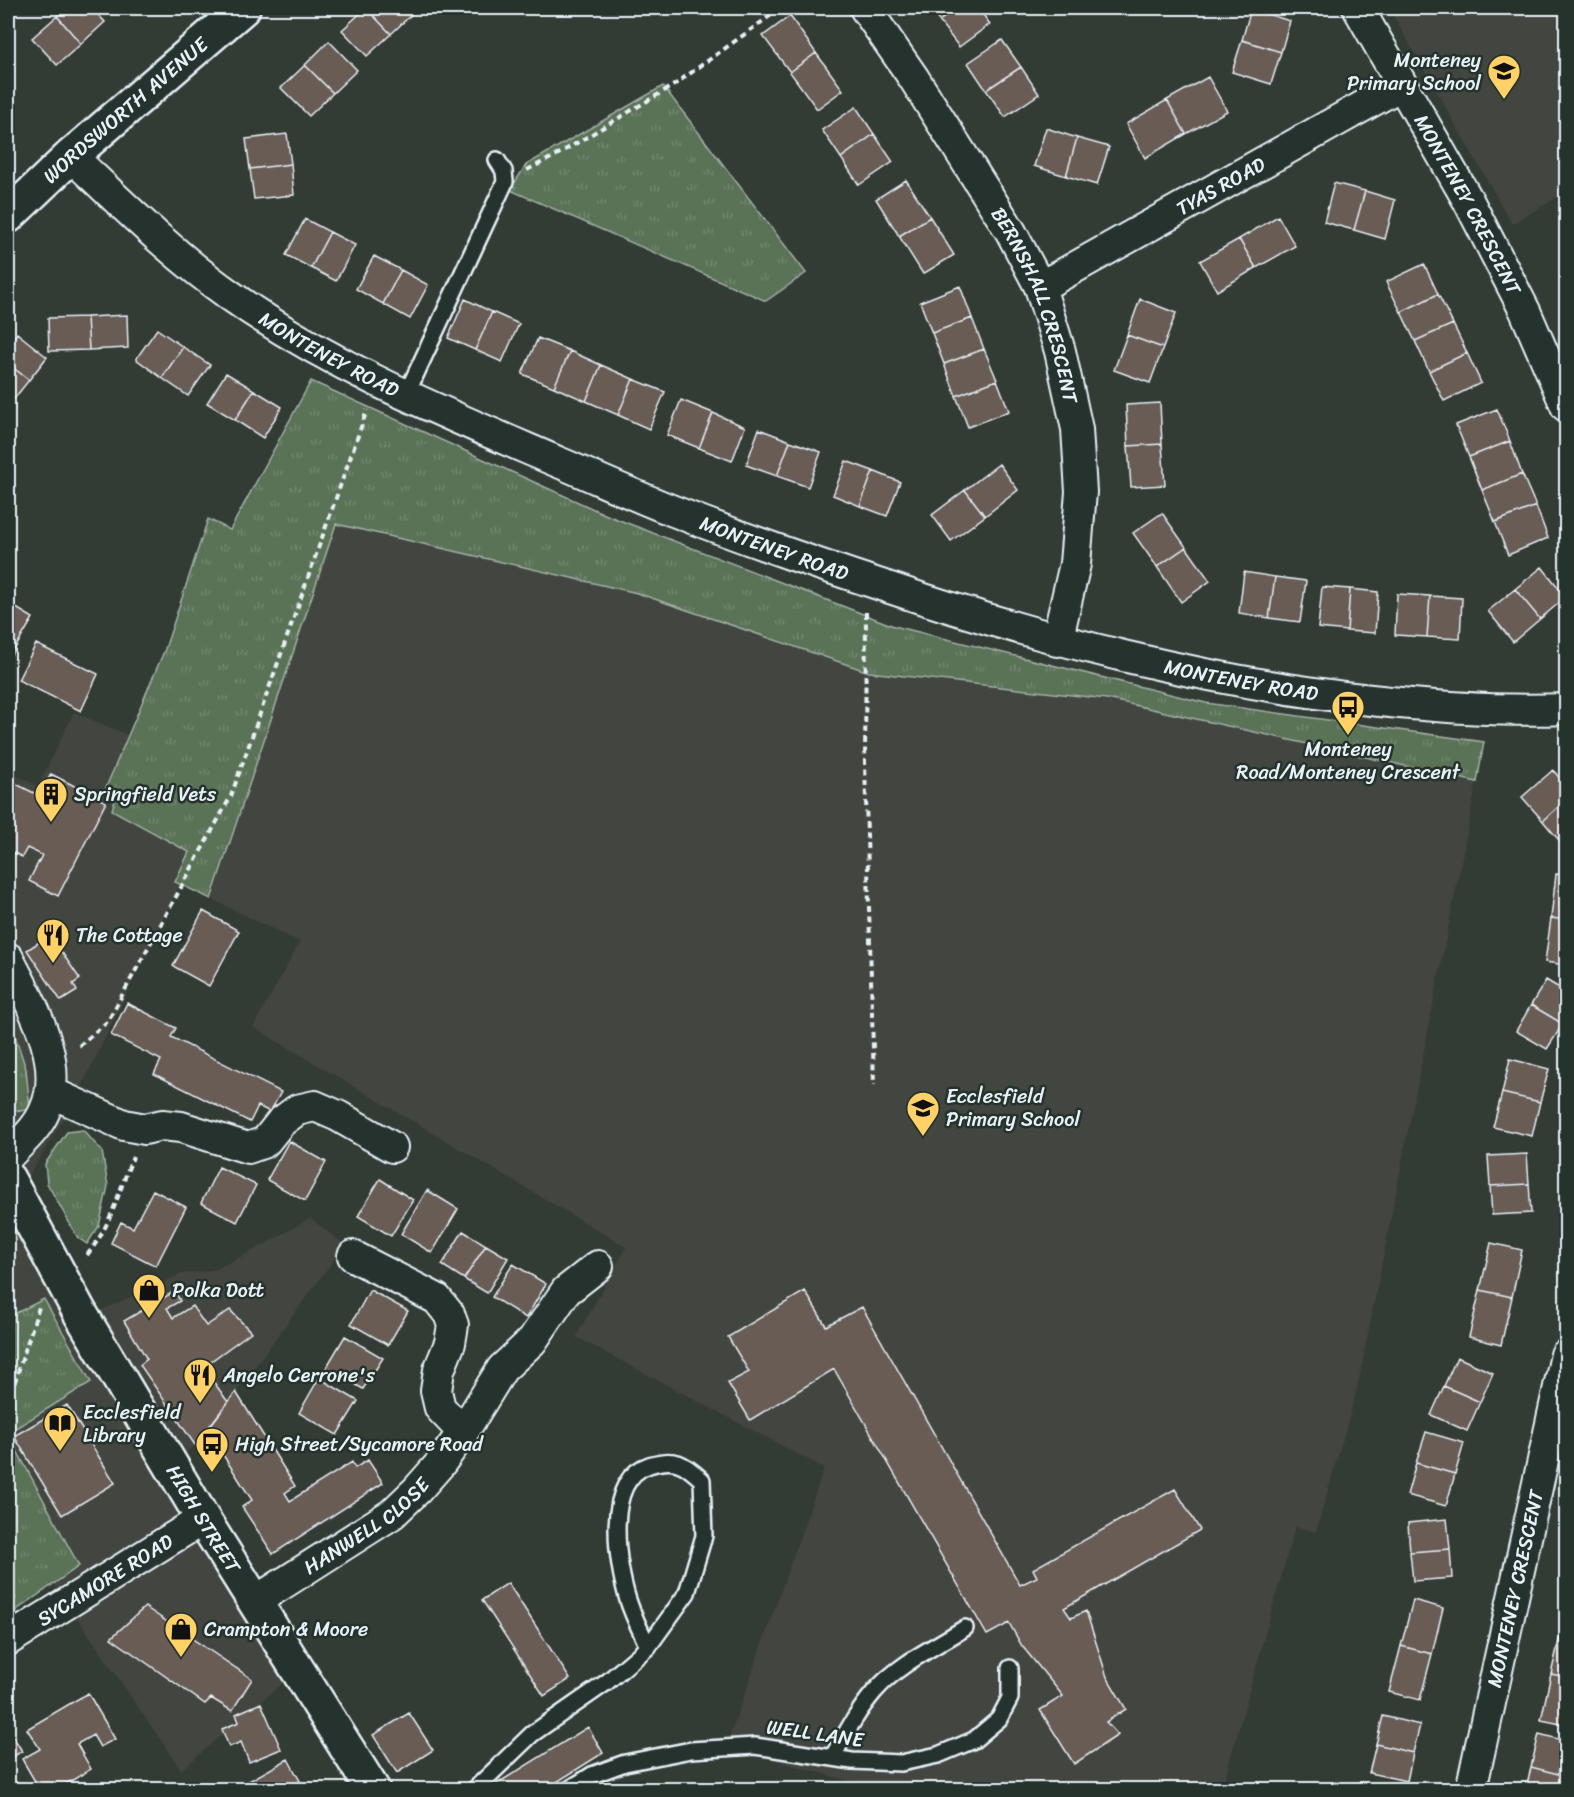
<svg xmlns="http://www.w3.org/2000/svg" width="1574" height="1797" font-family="Sriracha,sans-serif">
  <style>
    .built { fill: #43453f }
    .grass { fill: url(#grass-tufts); stroke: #a1b2a8; stroke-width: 1.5 }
    .building { fill: #675b55; stroke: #e8f1f8; stroke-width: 1.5 }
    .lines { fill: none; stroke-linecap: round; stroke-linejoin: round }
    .service-casing { stroke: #e8f1f8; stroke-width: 20 }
    .minor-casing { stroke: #e8f1f8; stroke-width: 34 }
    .tertiary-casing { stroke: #e8f1f8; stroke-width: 38 }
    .path { stroke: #e8f1f8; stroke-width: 4; stroke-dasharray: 6 4.5; stroke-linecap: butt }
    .service { stroke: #26332d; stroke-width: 15 }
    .minor { stroke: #26332d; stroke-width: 30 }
    .tertiary { stroke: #26332d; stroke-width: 33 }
    .labels { text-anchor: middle; stroke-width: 5; stroke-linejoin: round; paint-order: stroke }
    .poi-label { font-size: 20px; fill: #e8f1f8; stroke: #26332d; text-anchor: start }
    .street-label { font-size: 20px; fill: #e8f1f8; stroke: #26332d }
  </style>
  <defs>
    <pattern id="grass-tufts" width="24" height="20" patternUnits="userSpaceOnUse" patternTransform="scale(1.5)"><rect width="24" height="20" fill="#5a7257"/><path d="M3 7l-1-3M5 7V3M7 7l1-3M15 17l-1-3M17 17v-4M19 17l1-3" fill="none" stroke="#728770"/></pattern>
  </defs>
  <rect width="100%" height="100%" fill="#333b35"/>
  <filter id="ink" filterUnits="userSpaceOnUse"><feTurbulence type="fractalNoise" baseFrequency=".0167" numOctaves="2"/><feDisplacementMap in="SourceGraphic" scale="12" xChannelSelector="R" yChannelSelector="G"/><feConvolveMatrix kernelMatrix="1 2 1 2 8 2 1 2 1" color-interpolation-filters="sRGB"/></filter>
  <g filter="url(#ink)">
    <!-- built -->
    <path class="built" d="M1389,8H1566V192L1512,224Z
      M336,524L637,593L869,672L1107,699L1477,782L1357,1390L1316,1532L1295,1527L1222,1789H877L726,1746L824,1468L576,1337L626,1247L253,1027L300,942L211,899Z
      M74,712L128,735L104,792L117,797L112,810L189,852L175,881L180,884L77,1096L17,1196L84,1318L181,1274L214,1270L264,1245L310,1218L345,1245L236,1392L195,1445L172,1466L297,1671L181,1770L54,1584L79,1566L8,1434L91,1382L44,1299L8,1317V771L38,786Z"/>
    <!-- grass -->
    <path class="grass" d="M663,86L806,273L766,301L510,190L526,165Z
      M311,381L609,516L894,626L1206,703L1484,742L1477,782L1107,699L869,672L637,593L336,524L211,899L175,882L189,852L112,810L116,797L104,792L165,649L208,519L230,530Z
      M8,1014L26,1069L30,1109L20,1111L8,1107Z
      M83,1130L102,1151L108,1186L99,1226L87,1244L78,1238L47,1183L45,1164L67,1132Z
      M44,1299L91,1382L8,1433V1317Z
      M8,1434L79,1566L8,1616Z"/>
    <!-- building -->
    <path class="building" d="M66,8H92L105,22L81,44L57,16Z
      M366,8L391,34L367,56L342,30Z
      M366,8H410L414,12L391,34Z
      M929,8H958L939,21Z
      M958,8H978L990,24L959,47L939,21Z
      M1251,9L1290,21L1281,52L1242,40Z
      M57,16L81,44L57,65L32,38Z
      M790,16L816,53L790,72L763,36Z
      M1002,40L1021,67L986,90L968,63Z
      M1242,40L1281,52L1271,84L1232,72Z
      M329,41L357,70L333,93L305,65Z
      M816,53L843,90L817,109L790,72Z
      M305,65L333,93L309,116L281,88Z
      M1021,67L1039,94L1005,117L986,90Z
      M1208,77L1227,111L1186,134L1167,100Z
      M1167,100L1186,134L1145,158L1126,124Z
      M856,107L874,134L841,158L822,130Z
      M1046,128L1077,138L1066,176L1034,166Z
      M287,134L291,164L250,169L246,139Z
      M874,134L893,162L859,185L841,158Z
      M1077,138L1109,147L1097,185L1066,176Z
      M291,164L294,195L254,199L250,169Z
      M906,180L930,217L899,236L876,199Z
      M1334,183L1365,191L1354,230L1324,222Z
      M1365,191L1395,200L1385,239L1354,230Z
      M1278,216L1295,246L1256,268L1239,239Z
      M930,217L954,255L923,274L899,236Z
      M305,219L330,232L311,268L286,255Z
      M330,232L355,245L336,281L311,268Z
      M1239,239L1256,268L1217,291L1200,261Z
      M374,256L401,270L383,304L356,289Z
      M1424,264L1438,294L1401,312L1386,282Z
      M401,270L428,285L410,319L383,304Z
      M960,286L972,318L932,333L920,302Z
      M1438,294L1453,324L1415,341L1401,312Z
      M465,299L492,312L475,350L448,338Z
      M1140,299L1176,313L1163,348L1127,335Z
      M492,312L519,324L502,362L475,350Z
      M127,315L128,348L89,350L87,317Z
      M87,317L89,350L49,351L48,318Z
      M972,318L984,349L944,364L932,333Z
      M1453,324L1467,353L1429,371L1415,341Z
      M157,329L183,347L162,378L136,359Z
      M17,333L47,357L29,380L8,364V346Z
      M1127,335L1163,348L1150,383L1114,370Z
      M538,338L570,351L554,387L522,374Z
      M183,347L210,365L188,396L162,378Z
      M984,349L997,380L956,396L944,364Z
      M570,351L601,365L586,401L554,387Z
      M1467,353L1481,383L1444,401L1429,371Z
      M8,364L29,380L10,404L8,402Z
      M601,365L633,379L618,415L586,401Z
      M226,373L254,390L235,420L207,403Z
      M633,379L665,392L649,429L618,415Z
      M997,380L1009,411L968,427L956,396Z
      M254,390L282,407L263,438L235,420Z
      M681,400L713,413L699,448L667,435Z
      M1160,403L1162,444L1128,446L1126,405Z
      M1497,409L1510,441L1469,457L1456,425Z
      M713,413L745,427L732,461L699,448Z
      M759,429L790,441L777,476L746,465Z
      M790,441L821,452L808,487L777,476Z
      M1510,441L1522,474L1482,490L1469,457Z
      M1162,444L1165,485L1131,487L1128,446Z
      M846,461L873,471L860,506L833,495Z
      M999,464L1018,490L985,516L965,490Z
      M873,471L900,482L887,516L860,506Z
      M1522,474L1536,506L1495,522L1482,490Z
      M965,490L985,516L951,541L932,515Z
      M1536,506L1548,538L1508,555L1495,522Z
      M1162,513L1186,547L1157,567L1133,533Z
      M1186,547L1210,581L1181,602L1157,567Z
      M1542,567L1566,597L1540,619L1515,589Z
      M1244,572L1275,577L1269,618L1239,613Z
      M1275,577L1306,581L1300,622L1269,618Z
      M1322,587L1350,589L1347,631L1318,628Z
      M1350,589L1378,592L1375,633L1347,631Z
      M1515,589L1540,619L1513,642L1488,611Z
      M1397,594L1430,596L1427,637L1395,635Z
      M1430,596L1462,598L1460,639L1427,637Z
      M8,603L33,618L8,660Z
      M36,644L98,674L81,711L18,680Z
      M1553,770L1566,786V800L1543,821L1522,797Z
      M51,774L106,802L58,896L29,881L42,855L27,848L22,857L8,850V780L40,796Z
      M1566,800V842L1563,845L1543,821Z
      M1556,874L1566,875V920L1551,918Z
      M203,911L239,931L209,986L173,966Z
      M1551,918L1566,920V965L1545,962Z
      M50,935L80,979L73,984L77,991L61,1001L27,950Z
      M1546,980L1566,992V1017L1563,1024L1531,1005Z
      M127,1003L176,1028L171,1037L281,1092L270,1112L258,1106L250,1122L154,1074L161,1060L111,1035Z
      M1531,1005L1563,1024L1547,1049L1516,1031Z
      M1510,1059L1549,1069L1540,1102L1502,1093Z
      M1502,1093L1540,1102L1532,1136L1493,1127Z
      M289,1141L326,1162L305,1201L267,1180Z
      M1527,1154L1529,1184L1490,1186L1488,1156Z
      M219,1167L256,1185L237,1222L201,1203Z
      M380,1179L413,1200L391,1236L358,1216Z
      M1529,1184L1531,1213L1492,1215L1490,1186Z
      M153,1190L186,1207L156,1266L111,1243L121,1222L133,1228Z
      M427,1190L458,1209L432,1253L401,1234Z
      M463,1231L486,1245L464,1279L442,1265Z
      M1491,1243L1522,1250L1512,1297L1480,1290Z
      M486,1245L508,1258L487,1293L464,1279Z
      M513,1264L546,1284L526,1318L492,1297Z
      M370,1290L408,1311L388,1345L351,1324Z
      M1480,1290L1512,1297L1501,1345L1469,1337Z
      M175,1291L180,1301L167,1308L173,1318L192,1306L206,1326L230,1310L251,1332L203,1367L228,1402L195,1445L140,1365L147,1359L124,1321Z
      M805,1291L826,1326L862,1307L1020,1585L1037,1577L1033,1569L1175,1489L1200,1530L1064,1608L1071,1618L1086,1611L1107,1677L1126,1709L1106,1722L1118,1735L1074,1764L1040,1710L1063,1696L1022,1646L1009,1623L987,1635L834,1369L750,1420L728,1383L749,1372L728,1337Z
      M345,1336L383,1358L363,1389L326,1368Z
      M1457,1357L1493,1373L1480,1402L1444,1386Z
      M319,1378L358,1401L337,1435L299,1413Z
      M1444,1386L1480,1402L1467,1431L1431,1415Z
      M236,1392L295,1486L285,1493L290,1501L352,1462L355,1468L368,1460L383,1483L273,1554L242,1507L252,1500L207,1430Z
      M67,1405L115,1483L62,1515L14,1436Z
      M1426,1432L1464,1443L1455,1474L1416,1463Z
      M1416,1463L1455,1474L1446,1506L1407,1495Z
      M1447,1519L1450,1549L1410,1552L1408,1523Z
      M1450,1549L1452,1578L1413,1581L1410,1552Z
      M508,1583L570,1679L544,1696L482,1600Z
      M1413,1600L1443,1608L1432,1654L1401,1646Z
      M145,1607L252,1679L232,1711L211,1698L205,1704L111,1638Z
      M1562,1628L1566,1629V1677L1551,1674Z
      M1401,1646L1432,1654L1420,1700L1389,1692Z
      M1551,1674L1566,1677V1725L1541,1720Z
      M88,1693L115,1739L100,1747L93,1735L77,1744L91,1769L56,1790H40L22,1759L40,1749L27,1729Z
      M261,1703L281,1749L249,1762L241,1742L229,1747L222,1729L239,1722L236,1714Z
      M409,1713L433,1750L397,1773L373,1735Z
      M1383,1716L1420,1725L1413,1753L1376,1744Z
      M588,1727L603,1753L544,1790H491L490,1788Z
      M8,1728L22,1751L8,1760Z
      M1539,1734L1566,1741V1776L1531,1767Z
      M1376,1744L1413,1753L1407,1781L1369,1773Z
      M288,1759L300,1781L286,1790H251L247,1782Z
      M1531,1767L1566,1776V1790H1526Z"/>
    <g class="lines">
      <defs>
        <path id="service" d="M406,395L505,182L504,171L497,160
          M832,1758C845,1735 857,1712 874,1692C898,1664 935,1647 965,1628
          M474,1790L532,1734L607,1682L648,1647L687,1593L704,1536L702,1480C684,1463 675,1457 649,1465C603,1480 617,1565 628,1600C633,1616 641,1631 648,1647
          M568,1790L592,1775L625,1763L691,1750L755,1746L852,1761L901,1763L938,1755L974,1740L999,1719L1010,1698V1668"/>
        <g id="minor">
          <path id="s1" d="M865,8L913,77L1011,232L1040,287L1060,351L1077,429L1081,492L1075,564L1057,641"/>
          <path id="s2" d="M1358,8L1469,202L1525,311L1566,406"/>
          <path id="s3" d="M71,156C123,205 173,255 231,296C331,367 447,414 558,462C596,478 633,495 671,510C742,538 814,563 887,587C1045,640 1205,682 1371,700C1435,707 1502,712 1566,709"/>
          <path id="s4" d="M1040,287L1401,85"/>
          <path d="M8,958C29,1001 67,1061 45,1110C38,1128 21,1142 8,1156"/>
          <path d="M52,1093L124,1125L145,1129L162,1125L181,1127L248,1148L265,1142L281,1122L297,1110L315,1106L338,1116L392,1147"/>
          <path d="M353,1256L437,1299L449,1314L453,1325L450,1343L439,1370L436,1391L440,1408L463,1432"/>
          <path id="s5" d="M254,1602L392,1514L417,1490L440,1464L463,1432L502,1369L532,1341L566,1291L598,1266"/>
          <path id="s6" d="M8,1640L203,1519"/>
          <path id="s7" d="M1471,1790L1566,1355"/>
        </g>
        <g id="tertiary">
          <path id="s8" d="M8,216L71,156L243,8"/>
          <path id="s9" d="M8,1179L79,1311L203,1519L373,1790"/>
        </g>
      </defs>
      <!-- service casing -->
      <use href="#service" class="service-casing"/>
      <!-- minor casing -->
      <use href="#minor" class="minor-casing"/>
      <!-- tertiary casing -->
      <use href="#tertiary" class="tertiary-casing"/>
      <!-- path -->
      <path class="path" d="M527,170L555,156L674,85L781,8
        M866,612L865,763L874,1085
        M79,1046L108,1021L231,796L367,410
        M87,1255C112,1225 118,1192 133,1157
        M8,1403L39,1307
        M8,1523L14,1599"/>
      <!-- service -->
      <use href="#service" class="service"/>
      <!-- minor -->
      <use href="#minor" class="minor"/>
      <!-- tertiary -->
      <use href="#tertiary" class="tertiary"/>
    </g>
  </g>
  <!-- icons -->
  <defs>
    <symbol id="school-pin" viewBox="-11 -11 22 30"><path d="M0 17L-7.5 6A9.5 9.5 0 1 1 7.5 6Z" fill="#ffd166" stroke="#26332d"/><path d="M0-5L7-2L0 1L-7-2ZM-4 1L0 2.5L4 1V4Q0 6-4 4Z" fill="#111"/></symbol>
    <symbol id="bus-pin" viewBox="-11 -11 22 30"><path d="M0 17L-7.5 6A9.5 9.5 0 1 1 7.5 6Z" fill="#ffd166" stroke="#26332d"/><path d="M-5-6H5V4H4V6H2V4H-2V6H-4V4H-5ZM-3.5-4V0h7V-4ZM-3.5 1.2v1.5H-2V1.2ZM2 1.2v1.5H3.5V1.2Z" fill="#111"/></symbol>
    <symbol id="building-pin" viewBox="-11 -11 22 30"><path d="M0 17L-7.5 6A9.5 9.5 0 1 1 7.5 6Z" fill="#ffd166" stroke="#26332d"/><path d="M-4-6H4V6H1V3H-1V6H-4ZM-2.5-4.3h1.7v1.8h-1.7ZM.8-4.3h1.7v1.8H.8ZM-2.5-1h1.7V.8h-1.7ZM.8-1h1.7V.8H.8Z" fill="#111"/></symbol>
    <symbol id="restaurant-pin" viewBox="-11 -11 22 30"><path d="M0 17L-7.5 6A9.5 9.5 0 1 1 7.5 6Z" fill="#ffd166" stroke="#26332d"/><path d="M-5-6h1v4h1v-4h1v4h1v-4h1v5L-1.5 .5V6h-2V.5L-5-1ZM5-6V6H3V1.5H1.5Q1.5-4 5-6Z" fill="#111"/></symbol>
    <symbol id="shop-pin" viewBox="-11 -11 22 30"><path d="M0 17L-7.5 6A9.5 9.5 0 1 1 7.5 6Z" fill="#ffd166" stroke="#26332d"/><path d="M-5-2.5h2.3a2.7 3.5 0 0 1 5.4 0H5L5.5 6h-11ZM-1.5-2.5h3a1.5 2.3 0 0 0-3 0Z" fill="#111"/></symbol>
    <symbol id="library-pin" viewBox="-11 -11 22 30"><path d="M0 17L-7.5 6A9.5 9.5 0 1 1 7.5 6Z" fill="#ffd166" stroke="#26332d"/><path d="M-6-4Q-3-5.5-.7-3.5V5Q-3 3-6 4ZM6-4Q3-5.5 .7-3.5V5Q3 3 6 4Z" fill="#111"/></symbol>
  </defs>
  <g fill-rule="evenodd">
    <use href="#school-pin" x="1485" y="52" width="38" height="52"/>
    <use href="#bus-pin" x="1329" y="688" width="38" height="52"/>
    <use href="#building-pin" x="32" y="775" width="38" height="52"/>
    <use href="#restaurant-pin" x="34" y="916" width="38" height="52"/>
    <use href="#school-pin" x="904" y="1089" width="38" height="52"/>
    <use href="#shop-pin" x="130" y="1271" width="38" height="52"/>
    <use href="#restaurant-pin" x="181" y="1356" width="38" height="52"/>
    <use href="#library-pin" x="41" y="1404" width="38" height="52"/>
    <use href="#bus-pin" x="193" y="1425" width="38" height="52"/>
    <use href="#shop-pin" x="162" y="1610" width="38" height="52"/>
  </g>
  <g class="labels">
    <!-- poi labels -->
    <g class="poi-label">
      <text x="1481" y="67" text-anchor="end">Monteney<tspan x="1481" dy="23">Primary School</tspan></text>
      <text x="1348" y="756" text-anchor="middle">Monteney<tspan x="1348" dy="23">Road/Monteney Crescent</tspan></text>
      <text x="74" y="801">Springfield Vets</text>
      <text x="76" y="942">The Cottage</text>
      <text x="946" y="1103">Ecclesfield<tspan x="946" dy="23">Primary School</tspan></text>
      <text x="172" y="1297">Polka Dott</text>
      <text x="223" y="1382">Angelo Cerrone's</text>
      <text x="83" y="1419">Ecclesfield<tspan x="83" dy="23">Library</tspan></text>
      <text x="235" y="1451">High Street/Sycamore Road</text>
      <text x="204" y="1636">Crampton &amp; Moore</text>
    </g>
    <!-- street labels -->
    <g class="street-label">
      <text dy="7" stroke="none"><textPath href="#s8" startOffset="158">WORDSWORTH AVENUE</textPath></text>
      <text dy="7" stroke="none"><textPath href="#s4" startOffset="207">TYAS ROAD</textPath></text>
      <text dy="7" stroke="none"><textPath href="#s2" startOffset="225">MONTENEY CRESCENT</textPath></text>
      <text dy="7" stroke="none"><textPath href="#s1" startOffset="345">BERNSHALL CRESCENT</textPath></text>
      <text dy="7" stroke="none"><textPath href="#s3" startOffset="327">MONTENEY ROAD</textPath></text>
      <text dy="7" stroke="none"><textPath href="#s3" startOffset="813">MONTENEY ROAD</textPath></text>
      <text dy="7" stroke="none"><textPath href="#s3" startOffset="1299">MONTENEY ROAD</textPath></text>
      <text dy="7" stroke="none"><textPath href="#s9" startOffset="392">HIGH STREET</textPath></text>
      <text dy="7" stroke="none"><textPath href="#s5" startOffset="136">HANWELL CLOSE</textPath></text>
      <text dy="7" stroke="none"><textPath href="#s6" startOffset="114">SYCAMORE ROAD</textPath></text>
      <text dy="7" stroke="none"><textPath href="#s7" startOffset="206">MONTENEY CRESCENT</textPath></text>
      <text transform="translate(815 1733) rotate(8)" y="7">WELL LANE</text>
    </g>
  </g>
  <!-- margin -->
  <rect width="1574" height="1797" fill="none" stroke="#26332d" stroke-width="30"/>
  <rect x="15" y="15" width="1544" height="1767" fill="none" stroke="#e8f1f8" stroke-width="2" filter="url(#ink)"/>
</svg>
